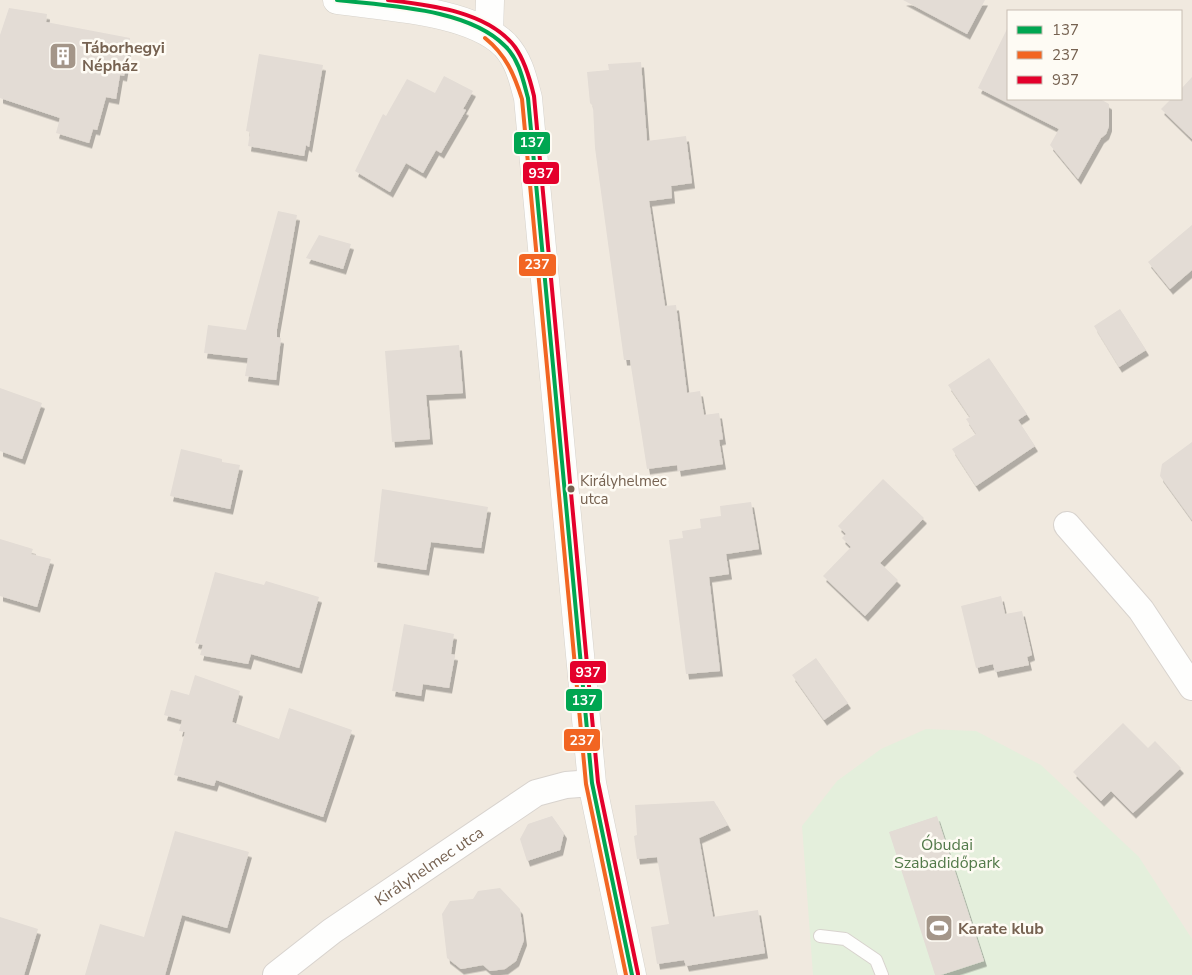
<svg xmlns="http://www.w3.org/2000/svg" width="1192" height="975" font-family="'Nunito Sans',sans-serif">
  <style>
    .residential { fill: #f0e9df; fill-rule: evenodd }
    .green { fill: #e4efdc }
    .building { fill: #e3dcd5; filter: url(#shadow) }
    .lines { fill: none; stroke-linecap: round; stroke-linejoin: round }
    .lane-casing { stroke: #d8d3ce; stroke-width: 14 }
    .street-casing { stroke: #d8d3ce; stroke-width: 28 }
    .secondary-casing { stroke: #d6d2cb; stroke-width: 29 }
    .lane { stroke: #fefefd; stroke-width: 12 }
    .street { stroke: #fefefd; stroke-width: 26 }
    .secondary { stroke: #fefefd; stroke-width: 28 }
    .bus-1-casing { stroke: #fefbf4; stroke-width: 8 }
    .bus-2-casing { stroke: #fefbf4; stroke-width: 8 }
    .bus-3-casing { stroke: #fefbf4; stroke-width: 8 }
    .bus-1 { stroke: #00a651; stroke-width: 4 }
    .bus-2 { stroke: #f26522; stroke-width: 4 }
    .bus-3 { stroke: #e4002b; stroke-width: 4 }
    .bus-dot { fill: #766251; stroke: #fefbf4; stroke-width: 2 }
    .labels { text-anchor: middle; stroke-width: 5; stroke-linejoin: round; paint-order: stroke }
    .bus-label { font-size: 15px; fill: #766251; stroke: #fefbf4; text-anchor: start }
    .poi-label { font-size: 16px; font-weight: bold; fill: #766251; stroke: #fefbf4; text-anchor: start }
    .park-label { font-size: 16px; fill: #537a4a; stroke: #fefbf4 }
    .street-label { font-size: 16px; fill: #766251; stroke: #fefbf4 }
    .line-badge { stroke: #fefbf4; stroke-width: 2 }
    .badge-label { font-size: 14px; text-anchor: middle; font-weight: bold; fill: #fff }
  </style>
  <defs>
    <filter id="shadow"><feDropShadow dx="3" dy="5.5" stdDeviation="0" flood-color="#0004"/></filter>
  </defs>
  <rect width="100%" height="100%" fill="#f8f6f0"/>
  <!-- residential -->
  <path class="residential" d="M0,0H1192V975H0ZM1008,11H1181V99H1008Z"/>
  <!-- green -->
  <path class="green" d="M926,729L976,731L1041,765L1139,857L1192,939V975H813L802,826L837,781L881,749Z"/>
  <!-- building -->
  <path class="building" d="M903,0H985L967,34Z
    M9,8L47,14L46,22L130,38L124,76L120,75L116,99L106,97L97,130L93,129L89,143L56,133L60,118L0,98V35Z
    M1008,27V99H1100L1109,104V126L1106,134L1101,138L1078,179L1050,145L1059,129L978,88Z
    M259,54L323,65L309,147L306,145L304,156L248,146L250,132L246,131Z
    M641,62L647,141L686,136L692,183L671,186L672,198L649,201L665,306L676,305L687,393L700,391L704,415L719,413L723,439L719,440L723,464L678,471L677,465L647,469L630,360H624L595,148L593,106L590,103L587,72L609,70L608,64Z
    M444,76L473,91L463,109L466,110L441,153L436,150L423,173L406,163L390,192L355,171L383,114L386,116L407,79L435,93Z
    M1192,77V139L1161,109L1171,99H1181V89Z
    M278,211L297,215L277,329V337L281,338L276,380L245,376L248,358L204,353L208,325L246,330Z
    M1192,225V270L1170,289L1148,262Z
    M319,235L351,244L343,269L306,258Z
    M1120,309L1146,350L1119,367L1094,326Z
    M459,345L463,393L426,395L430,439L392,442L385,351Z
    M989,358L1027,414L1018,420L1035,446L976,486L952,449L976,434L966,419L970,417L948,385Z
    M0,388L42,403L22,459L0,451Z
    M1192,442V520L1160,476L1162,464Z
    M181,449L222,459V462L240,465L230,509L170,496Z
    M883,479L924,518L880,563L898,580L865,616L823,576L851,547L842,538L846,534L838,526Z
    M382,489L488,507L481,548L431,542L426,570L374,562Z
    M751,502L759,549L726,554L729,574L709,577L720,671L686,674L669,540L683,538L682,531L701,528L700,519L721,516L720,506Z
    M0,539L33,549L31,554L51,559L37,607L0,596Z
    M215,572L264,585L266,581L319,597L299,668L251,654L248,664L200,655L203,645L195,643Z
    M1001,596L1005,614L1022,611L1032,655L1027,657L1029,665L995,672L993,664L976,668L961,606Z
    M404,624L454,634L451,654L455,655L449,688L423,684L421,696L392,691Z
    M816,658L848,703L824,720L792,675Z
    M195,675L240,691L232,722L279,739L289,708L352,730L323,817L216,780L214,786L174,775L185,732L179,731L182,720L164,715L171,690L189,695Z
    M1123,723L1148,748L1155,741L1181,768L1133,813L1111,791L1101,801L1073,772Z
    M714,801L728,825L699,838L713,917L758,910L765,953L686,966L684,960L657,964L651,927L669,924L657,857L637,859L634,836L637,835L635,805Z
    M552,816L564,833L560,850L527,861L520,839L528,824Z
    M937,816L984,961L941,975H935L889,832Z
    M175,831L249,852L227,928L182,915L165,975H85L100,924L144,937Z
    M500,888L520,909L524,940L516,961L505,969L490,971L483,965L461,969L447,958L442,914L450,901L473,899L478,891Z
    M0,917L38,929L24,975H0Z"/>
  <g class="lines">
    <defs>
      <path id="lane" d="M820,936L845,939L876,960L882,975"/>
      <g id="street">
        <path d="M1067,525L1141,610L1192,687"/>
        <path id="s1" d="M276,975L332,931L536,793L566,785L592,783"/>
      </g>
      <path id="secondary" d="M337,0C385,7 470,10 505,45C519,60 523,79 528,98L592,783L632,975
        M489,33L490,0"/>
    </defs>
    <!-- lane casing -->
    <use href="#lane" class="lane-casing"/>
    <!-- street casing -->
    <use href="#street" class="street-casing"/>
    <!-- secondary casing -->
    <use href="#secondary" class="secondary-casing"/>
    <!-- lane -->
    <use href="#lane" class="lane"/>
    <!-- street -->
    <use href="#street" class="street"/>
    <!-- secondary -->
    <use href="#secondary" class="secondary"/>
    <defs>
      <path id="bus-1" d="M337,0C387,6 468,8 505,46C519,59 523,80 528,98L592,783L632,975"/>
      <path id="bus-2" d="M485,38C506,55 514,74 522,99L586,784L626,975"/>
      <path id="bus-3" d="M388,0C429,5 488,11 515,47C525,61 530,79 534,96L598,782L638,974"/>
    </defs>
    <!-- bus-1 casing -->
    <use href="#bus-1" class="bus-1-casing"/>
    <!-- bus-2 casing -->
    <use href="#bus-2" class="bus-2-casing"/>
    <!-- bus-3 casing -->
    <use href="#bus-3" class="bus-3-casing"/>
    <!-- bus-1 -->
    <use href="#bus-1" class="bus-1"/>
    <!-- bus-2 -->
    <use href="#bus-2" class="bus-2"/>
    <!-- bus-3 -->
    <use href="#bus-3" class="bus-3"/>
  </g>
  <!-- icons -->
  <defs>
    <symbol id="building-square" viewBox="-11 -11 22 22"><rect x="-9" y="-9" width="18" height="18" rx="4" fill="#a49689" stroke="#fefbf4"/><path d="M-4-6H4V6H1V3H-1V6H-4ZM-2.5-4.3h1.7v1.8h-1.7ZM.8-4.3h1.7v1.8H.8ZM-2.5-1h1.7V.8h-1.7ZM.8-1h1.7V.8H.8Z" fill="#fff"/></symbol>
    <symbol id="stadium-square" viewBox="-11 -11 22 22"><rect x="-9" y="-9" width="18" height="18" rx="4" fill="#a49689" stroke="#fefbf4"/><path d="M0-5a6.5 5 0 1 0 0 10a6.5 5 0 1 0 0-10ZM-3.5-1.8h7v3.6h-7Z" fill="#fff"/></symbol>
  </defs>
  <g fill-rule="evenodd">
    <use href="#building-square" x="47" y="40" width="32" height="32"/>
    <use href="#stadium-square" x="923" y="912" width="32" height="32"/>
  </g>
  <!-- markers -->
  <circle class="bus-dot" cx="571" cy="489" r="4.5"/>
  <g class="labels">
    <!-- bus labels -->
    <g class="bus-label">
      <text x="580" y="486">Királyhelmec<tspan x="580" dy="18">utca</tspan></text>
    </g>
    <!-- poi labels -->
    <g class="poi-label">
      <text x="82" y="53">Táborhegyi<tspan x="82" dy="18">Népház</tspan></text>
      <text x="958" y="934">Karate klub</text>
    </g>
    <!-- park labels -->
    <g class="park-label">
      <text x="947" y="850">Óbudai<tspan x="947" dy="18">Szabadidőpark</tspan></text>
    </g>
    <!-- street labels -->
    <g class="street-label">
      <text dy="6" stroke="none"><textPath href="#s1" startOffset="188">Királyhelmec utca</textPath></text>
    </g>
  </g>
  <g class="line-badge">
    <rect x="513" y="131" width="38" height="24" rx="5" fill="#00a651"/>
    <rect x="522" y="161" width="38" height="24" rx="5" fill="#e4002b"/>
    <rect x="518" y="253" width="39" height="24" rx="5" fill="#f26522"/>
    <rect x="569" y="660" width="38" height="24" rx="5" fill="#e4002b"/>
    <rect x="565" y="688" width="38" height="24" rx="5" fill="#00a651"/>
    <rect x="563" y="728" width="38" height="24" rx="5" fill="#f26522"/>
  </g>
  <g class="badge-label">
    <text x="532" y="147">137</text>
    <text x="541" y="178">937</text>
    <text x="537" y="269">237</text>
    <text x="588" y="677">937</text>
    <text x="584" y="705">137</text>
    <text x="582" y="745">237</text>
  </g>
  <!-- legend -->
  <rect x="1007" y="10" width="175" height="90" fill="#fefbf4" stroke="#c8beb3"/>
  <rect x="1017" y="26" width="25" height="8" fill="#00a651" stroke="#c8beb3"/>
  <text x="1052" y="35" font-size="15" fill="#766251">137</text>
  <rect x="1017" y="51" width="25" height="8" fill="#f26522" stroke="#c8beb3"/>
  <text x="1052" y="60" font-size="15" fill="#766251">237</text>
  <rect x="1017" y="76" width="25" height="8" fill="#e4002b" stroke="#c8beb3"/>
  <text x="1052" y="85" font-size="15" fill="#766251">937</text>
</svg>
